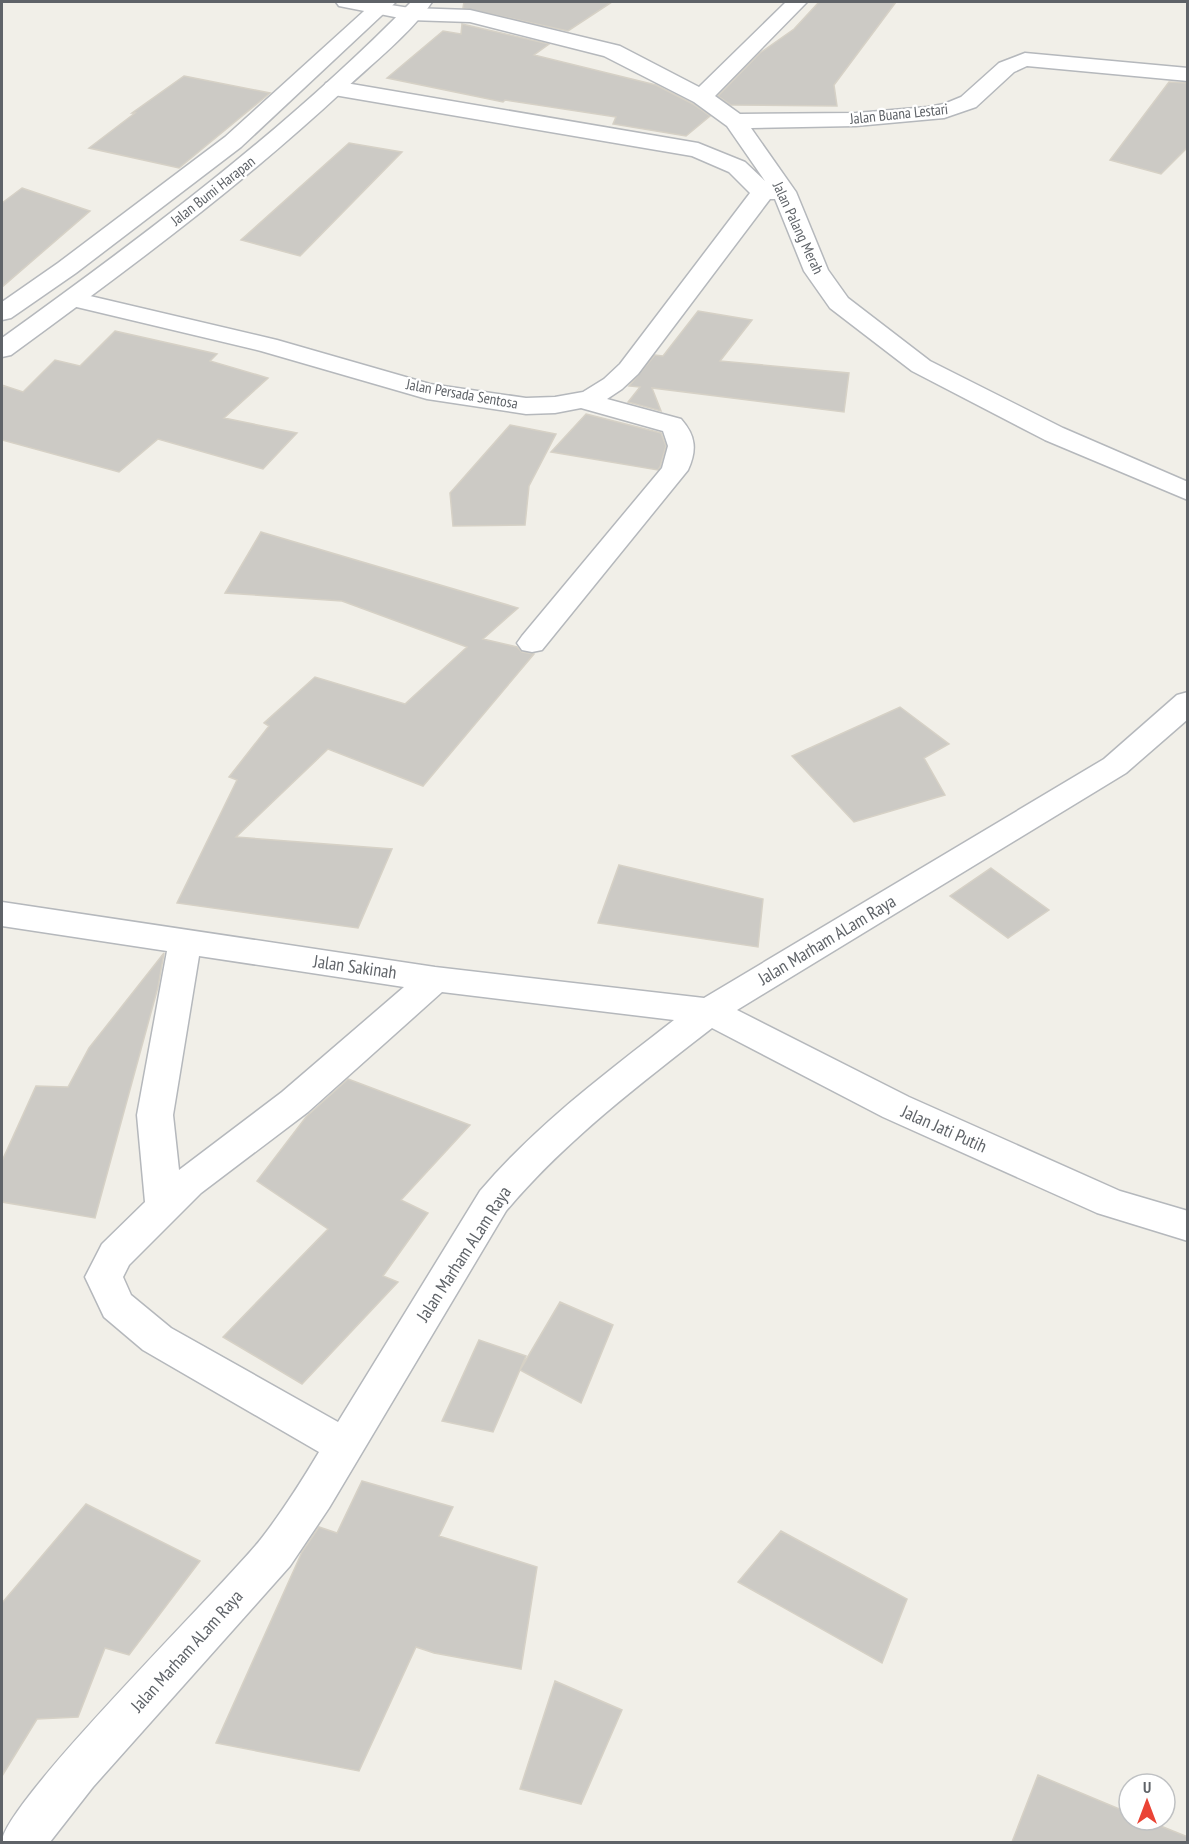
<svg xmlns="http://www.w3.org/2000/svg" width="1189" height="1844" font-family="'PT Sans Narrow',sans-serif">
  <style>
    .building { fill: #cccac5; stroke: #d6d1c6; stroke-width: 1.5 }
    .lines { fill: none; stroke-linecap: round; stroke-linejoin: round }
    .minor-casing { stroke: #b5b8bc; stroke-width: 3 }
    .tertiary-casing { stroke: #b5b8bc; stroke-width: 3 }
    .minor { fill: #fff; fill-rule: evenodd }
    .tertiary { fill: #fff; fill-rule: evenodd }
    .labels { text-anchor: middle; stroke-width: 4.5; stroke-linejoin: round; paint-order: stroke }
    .far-street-label { font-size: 15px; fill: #5f6368; stroke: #fff }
    .street-label { font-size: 18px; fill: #5f6368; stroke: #fff }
  </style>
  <rect width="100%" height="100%" fill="#f1efe8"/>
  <!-- building -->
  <path class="building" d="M464,2H612L568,31L463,8Z
    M819,2H896L834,85L837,106L731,105L718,96L760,53L794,29Z
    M462,24L549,44L534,55L656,85L693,104L710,116L686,136L613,124L616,117L505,100L503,102L387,78L443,31L461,34Z
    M184,76L270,93L179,168L89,148L135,113H132Z
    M1169,82L1188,83V147L1161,174L1110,160Z
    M349,143L402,152L300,256L241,240Z
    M22,188L90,211L2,287V203Z
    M698,311L752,320L720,361L849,373L844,412L652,388L661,411L628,402L640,387L629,386L655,355L663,356Z
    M115,331L217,354L210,361L268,378L224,418L297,433L263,469L158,439L119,472L2,440V385L23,392L55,360L80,366Z
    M586,414L661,433L666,446L660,467L658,470L551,452Z
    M510,425L556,434L529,486L525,525L453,526L450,493Z
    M261,532L518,608L483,639L517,647L522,652L534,654L423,786L328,749L236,837L392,849L358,928L177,903L237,780L229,777L269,726L264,723L315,677L405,704L467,647L342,601L225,593Z
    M900,707L949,744L924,758L945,795L854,822L792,756Z
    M619,865L763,899L758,947L598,923Z
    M991,868L1049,910L1008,938L950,896Z
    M164,953L158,987L95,1218L2,1202V1161L36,1086L68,1087L89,1048Z
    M348,1079L470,1125L401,1200L428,1213L383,1276L398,1282L302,1384L223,1337L328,1229L257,1181L306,1117Z
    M560,1302L613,1325L581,1403L520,1370Z
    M479,1340L526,1356L493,1432L442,1421Z
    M362,1481L453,1507L439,1536L537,1567L521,1669L434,1653L416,1647L359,1771L216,1743L302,1552L319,1527L337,1533Z
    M86,1504L200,1561L129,1655L105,1648L78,1717L37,1719L2,1776V1603Z
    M781,1531L907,1599L882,1663L738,1582Z
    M555,1681L622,1710L581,1804L520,1789Z
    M1038,1775L1129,1813V1820H1146L1188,1837V1842H1012Z"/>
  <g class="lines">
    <defs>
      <path id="minor" d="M336,2H371L410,8L470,10L620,46L699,87L786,2H807L715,96L740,114L856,113L928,107L944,104L961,97L999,63L1025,53L1188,68V81L1027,66L1014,72L976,107L944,118L856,126L751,128L796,192L828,270L848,298L930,361L1063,428L1188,482V500L1045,440L912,371L830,308L804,271L775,199H770L638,374L622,389L607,399L681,419C696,436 697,450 688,470L542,650L532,652L522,650L517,643L522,636L662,468L668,446L663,431L581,408L555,413L526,414L427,399L261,351L64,304L61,299L64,294L73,292L277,340L430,384L526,398L555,397L583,392L604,379L620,364L750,193L729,172L692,156L334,95L326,93L323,88L326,83L334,81L698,143L745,162L765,181L727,126L694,102L604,56L470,22L410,20L339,6Z
        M1188,692V719L1126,773L737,1010L909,1097L1120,1191L1188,1211V1241L1097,1213L883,1117L712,1028C639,1085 566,1140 506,1211L329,1508L290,1566L93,1787L50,1842H2C2,1804 224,1586 261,1539C282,1512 301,1482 319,1452L143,1350L104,1317L85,1277L102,1244L145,1202L137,1115L167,951L2,926V902L435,967L704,998L1104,759L1177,695ZM199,956L404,987L282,1092L179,1170L173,1115ZM442,992L674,1020C606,1073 537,1124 480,1191L338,1422L171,1328L131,1295L123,1277L129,1265L201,1193L308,1112Z"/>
      <path id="tertiary" d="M374,2H396L241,147L76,273L11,318L2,320V302L58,263L225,137Z
        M411,2H432C412,32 372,64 345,89C241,186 126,271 11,355L2,357V338C145,235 287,129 411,2Z"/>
    </defs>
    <!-- minor casing -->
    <use href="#minor" class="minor-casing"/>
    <!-- tertiary casing -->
    <use href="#tertiary" class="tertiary-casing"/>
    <!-- minor -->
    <use href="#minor" class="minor"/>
    <!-- tertiary -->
    <use href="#tertiary" class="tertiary"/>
  </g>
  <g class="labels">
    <!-- far-street labels -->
    <g class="far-street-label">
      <text transform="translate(899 114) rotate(-6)" y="5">Jalan Buana Lestari</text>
      <text transform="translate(213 191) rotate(-38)" y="5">Jalan Bumi Harapan</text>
      <text transform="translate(798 228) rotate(65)" y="5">Jalan Palang Merah</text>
      <text transform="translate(462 394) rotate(10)" y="5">Jalan Persada Sentosa</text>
    </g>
    <!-- street labels -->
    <g class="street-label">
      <text transform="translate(827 940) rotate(-31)" y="6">Jalan Marham ALam Raya</text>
      <text transform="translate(355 967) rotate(8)" y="6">Jalan Sakinah</text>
      <text transform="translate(944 1129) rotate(24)" y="6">Jalan Jati Putih</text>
      <text transform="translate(464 1254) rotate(-57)" y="6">Jalan Marham ALam Raya</text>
      <text transform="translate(187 1651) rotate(-48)" y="6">Jalan Marham ALam Raya</text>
    </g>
  </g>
  <!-- border -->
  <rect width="1189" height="1844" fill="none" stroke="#5f6368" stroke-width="6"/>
  <!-- north arrow -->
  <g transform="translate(1147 1802)"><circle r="28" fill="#ffffff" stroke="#bfc1c3" stroke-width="1.5"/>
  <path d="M0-4.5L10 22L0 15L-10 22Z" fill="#ea4335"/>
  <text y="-9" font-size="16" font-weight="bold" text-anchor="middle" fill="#5f6368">U</text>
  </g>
</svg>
